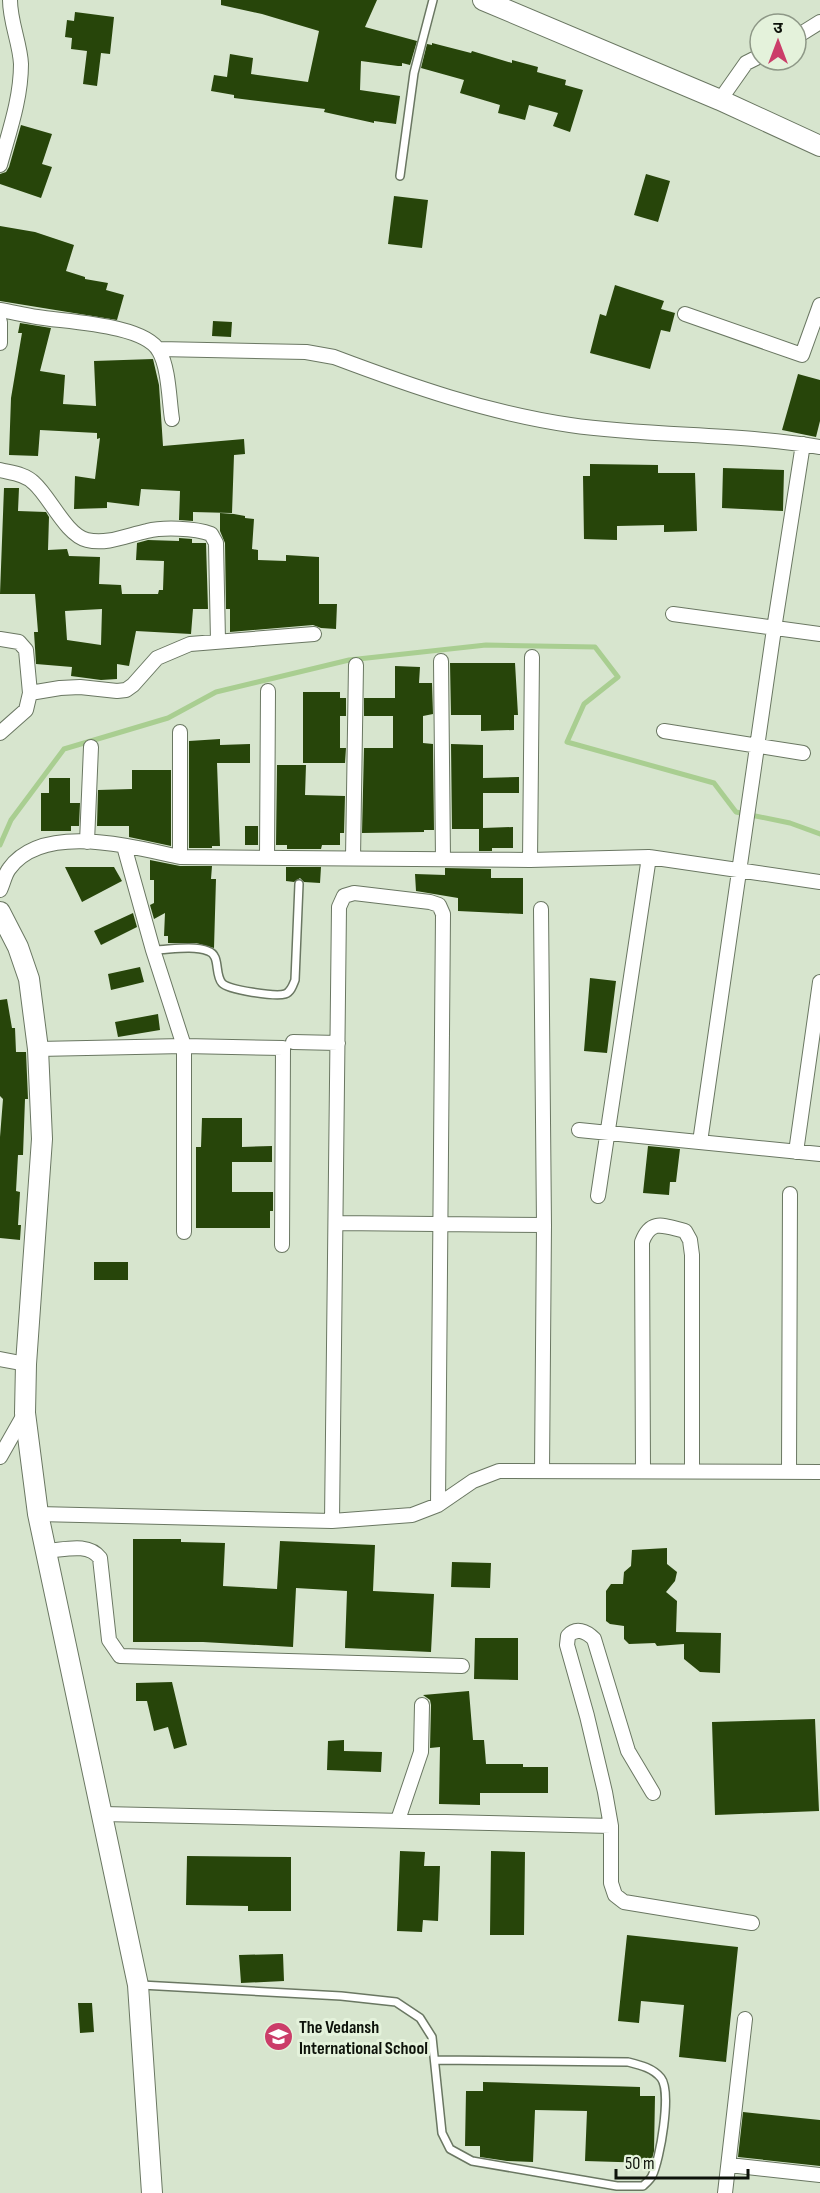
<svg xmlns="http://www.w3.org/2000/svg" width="820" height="2193" font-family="'Sofia Sans Condensed','Noto Sans Devanagari',sans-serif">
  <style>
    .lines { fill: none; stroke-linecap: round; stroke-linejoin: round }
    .stream { stroke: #a9ce91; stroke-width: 5 }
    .building { fill: #27450a; fill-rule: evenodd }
    .lane-casing { stroke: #6a7762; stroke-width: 10 }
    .street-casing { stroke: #6a7762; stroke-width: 16 }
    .secondary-casing { stroke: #6a7762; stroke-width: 22 }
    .lane { stroke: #fff; stroke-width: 7 }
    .street { stroke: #fff; stroke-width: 14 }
    .secondary { stroke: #fff; stroke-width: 20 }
    .labels { text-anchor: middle; stroke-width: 6; stroke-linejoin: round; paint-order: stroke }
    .poi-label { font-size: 18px; font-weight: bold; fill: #0d120a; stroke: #e4f2db; text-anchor: start }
  </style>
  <rect width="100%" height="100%" fill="#d7e5ce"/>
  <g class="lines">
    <!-- stream -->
    <path class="stream" d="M0,845L11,820L64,749L168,718L216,692L349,660L486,645L595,647L618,677L584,704L567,742L714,783L736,812L790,823L820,834"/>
  </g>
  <!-- building -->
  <path class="building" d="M221,0H377L365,27L417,41L410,65L402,63V66H398L361,61L360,90L400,96L396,124L374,121V123L324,112L325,109L234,98V95L211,91L214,75L227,77L230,54L253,58L251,74L308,82L319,31L262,14L221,5Z
    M75,12L114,17L110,54L101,53L97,86L83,84L87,51L71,49L72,38L65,37L67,20L74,21Z
    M432,43L471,53L472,51L512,63V60L538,67L537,72L566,80L565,85L583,90L570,132L553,126L558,113L529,105L525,120L498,113L500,105L460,93L464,80L421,68L427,44L432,45Z
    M21,125L52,134L42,164L52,167L41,198L0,184V174L6,172L9,167Z
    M646,174L670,181L658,222L634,215Z
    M394,196L428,200L422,248L388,244Z
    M0,226L35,232L74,245L66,271L85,277V279L108,283L106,290L124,295L117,320L0,301Z
    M615,285L664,301L661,309L675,313L670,332L661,330L650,369L590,353L600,314L606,316Z
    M213,321L232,322L231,337L212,336Z
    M20,323L51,328L40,371L65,375L63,404L96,406L94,361L153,359L159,385L163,446L244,439L245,454L234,455L232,513L193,512V521L179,520L180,491L141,489L139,506L107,502V508L74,509L75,476L95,479L100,438L97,439V433L40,430L38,456L9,455L11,398L22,333H18Z
    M798,374L820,380V421L816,437L782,430Z
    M590,464L658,465V473H695L697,531L664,532V525L617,526V540L584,539L583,476H590Z
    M723,468L784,470L783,511L722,508Z
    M4,488H19L18,511L46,512L49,517L48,550L67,549L69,556L100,557L99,584L121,585L122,594H158L159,590H163L164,561L136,560L137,543L148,540L179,541V538L192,539V543H206L208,609H193L191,634L136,631L129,666L117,664V679L101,680L71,676L72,667L36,664L34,632H38L35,594H0ZM102,609L101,645L67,640L65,611Z
    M220,513L234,514L245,516V518L254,519L252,549L258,550V560L286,561V555L319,557V604H337L336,629L321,628L313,625L230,632V609H226L225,543L220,531Z
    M450,663H515L518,715H514V730L481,731V715H451Z
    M395,666L420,667L419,683H432L433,714L423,716V743L433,744L434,830H424V832L362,833L364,748H393V716H364V698H395Z
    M303,692H340V698H346V716H340V748H346L345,763H303Z
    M220,739V745L250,744V763H217L220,846H212V848H189V741Z
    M451,744L483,745V778L519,777V793H483V828L513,827V848H492V851H479V829H452Z
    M277,765H306L305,795L345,796L344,833H340V845H322L321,849H287V845H276Z
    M132,770H171V846L129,837V826H97L98,790L132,789Z
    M49,778H70V803H80L79,826H71V831H41V793H49Z
    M245,826H258V845H245Z
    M150,860L180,866H212L211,879H216L214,948L196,943H168V936H164L165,913L154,919L150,905L154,903V880H150Z
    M65,867H114L122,881L82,902Z
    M286,867H321L320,883L304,882L300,878L294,882L286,881Z
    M445,868L491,869V878H523V914L458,911V898L416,891L415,874L445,875Z
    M133,913L137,927L101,945L94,931Z
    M140,967L144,982L111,990L108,974Z
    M590,978L616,981L607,1053L584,1051Z
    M7,999L12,1028H15L16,1052H26L28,1099H25L23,1155H18L16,1191L20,1192L18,1225H21L20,1240L0,1238V1137L3,1099L0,1096V1000Z
    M158,1014L160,1030L118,1037L115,1022Z
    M202,1118H242V1147L272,1146V1162H232V1192H273V1211H270V1228H196V1147H201Z
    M648,1146L680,1149L676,1182H670L669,1195L643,1193Z
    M94,1262H128V1280H94Z
    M133,1539H181V1542L225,1543L223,1586L277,1589L280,1541L375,1545L373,1591L434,1594L431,1652L345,1648L347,1591L296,1588L293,1647L203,1642H133Z
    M667,1548V1564L677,1572L675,1581L666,1592L677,1601L676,1632L721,1633L720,1673L700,1672L684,1659V1644L657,1646L655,1643L629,1644L624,1639V1626L610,1624L606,1621V1591L611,1584H623L624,1572L631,1566L632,1550Z
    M452,1562L491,1563L490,1588L451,1587Z
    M475,1638H518V1680L474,1679Z
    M172,1682L187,1745L174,1749L168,1727L154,1731L147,1701H136V1683Z
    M469,1691L473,1740H484L486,1764H523V1767H548V1793H480V1805L439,1804L440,1747L430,1748L431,1705L430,1700L423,1695Z
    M815,1719L819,1811L715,1815L712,1722Z
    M344,1740V1751L382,1752L381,1772L327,1770L328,1741Z
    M400,1851L425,1852L424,1866H440L438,1921L423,1920L422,1932L397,1931Z
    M491,1851L525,1852L524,1935H490Z
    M187,1856L291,1857V1911H248V1906L186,1905Z
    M627,1935L738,1947L726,2062L679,2057L684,2005L641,2001L639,2023L618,2021Z
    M283,1954L284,1981L241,1983L239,1955Z
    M78,2003H92L94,2032L80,2033Z
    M483,2082L640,2087V2096H655L654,2151L651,2163L585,2161L587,2111L535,2110L533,2162L507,2161L480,2157V2146H465L466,2091H483Z
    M743,2112L820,2120V2166L738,2157Z"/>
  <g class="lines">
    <defs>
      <path id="lane" d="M400,176L414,73L433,0
        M153,950C169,950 192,945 208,951C221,955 214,974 222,983C228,990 276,997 285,994C291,992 293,985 295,980L299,884
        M141,1985L341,1996L396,2002L420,2018L432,2037L442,2133L450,2149L472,2161L617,2186H643C646,2183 650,2180 652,2176C660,2160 672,2092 661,2078C653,2068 640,2065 628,2062L435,2060"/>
      <path id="street" d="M796,37L820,22
        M720,100L746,63L760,56
        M0,165C9,132 21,99 21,64C20,43 10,22 10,0
        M0,310C12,312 24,315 37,317C65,322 144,324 159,351C169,368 169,400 172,419
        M685,314L802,355L820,305
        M0,322V343
        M159,349L306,352L334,357C411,386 488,413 570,425C653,437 737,433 820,447
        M0,470C12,473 25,474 34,483C50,497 66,535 87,540C107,545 128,535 147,531C163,527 195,528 211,534L216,543L218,641
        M673,614L820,634
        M0,639L19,642L26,650L30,693L26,710L0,733
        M441,661L443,859
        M30,693L60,688L80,687L117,691L126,690L133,685L157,658L190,644L314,634
        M664,731L803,753
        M87,842L91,747
        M124,846L153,950L184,1046L283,1048L282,1245
        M180,857V732
        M267,857L268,691
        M353,858L356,665
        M530,860L649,857L820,882
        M0,890C3,884 5,874 9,869C43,822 132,847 180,857L530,860L532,657
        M541,909L544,1225L542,1471
        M293,1042L338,1043
        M38,1049L184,1046V1232
        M579,1130L820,1154
        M700,1142L774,629L803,444
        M796,1152L820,982
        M598,1196L649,857
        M337,1223L544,1225
        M0,1359L26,1364
        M0,1457L25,1413
        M643,1471L642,1242C651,1218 664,1226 685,1231L690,1240L692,1255V1471
        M789,1472L790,1194
        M38,1514L332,1521L412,1515L438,1505L473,1481L499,1471L820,1472
        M332,1521L339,907L344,896L354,893L430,902L439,905L443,914L438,1505
        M46,1551C64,1550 88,1542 100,1558L109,1640L120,1656L462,1666
        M653,1793L628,1751L594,1639C586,1631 576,1627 568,1636L567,1645L587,1716L605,1792L611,1826V1883L615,1895L624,1902L752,1923
        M103,1814L611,1826
        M398,1820L421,1752L422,1705
        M729,2165L820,2175
        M725,2193L745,2019"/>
      <path id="secondary" d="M483,0L720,100L820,146
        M0,912L18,947L29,979L38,1049L42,1139L26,1364L25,1413L38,1514L138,1985L152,2193"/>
    </defs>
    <!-- lane casing -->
    <use href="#lane" class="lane-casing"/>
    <!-- street casing -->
    <use href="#street" class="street-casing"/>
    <!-- secondary casing -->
    <use href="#secondary" class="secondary-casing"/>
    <!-- lane -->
    <use href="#lane" class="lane"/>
    <!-- street -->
    <use href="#street" class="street"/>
    <!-- secondary -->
    <use href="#secondary" class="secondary"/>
  </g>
  <!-- icons -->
  <defs>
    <symbol id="school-disc" viewBox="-11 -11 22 22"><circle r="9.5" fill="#cb3d69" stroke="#e4f2db"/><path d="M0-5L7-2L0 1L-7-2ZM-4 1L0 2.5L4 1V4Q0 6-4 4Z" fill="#fff"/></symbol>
  </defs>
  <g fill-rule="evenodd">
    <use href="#school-disc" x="262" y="2020" width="33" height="33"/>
  </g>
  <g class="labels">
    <!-- poi labels -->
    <g class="poi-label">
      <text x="299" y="2033">The Vedansh<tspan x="299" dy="21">International School</tspan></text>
    </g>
  </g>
  <!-- north arrow -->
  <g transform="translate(778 42)"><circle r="28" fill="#e4f2db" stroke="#8e9887" stroke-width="1.5"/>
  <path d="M0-4.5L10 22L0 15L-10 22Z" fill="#cb3d69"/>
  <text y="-9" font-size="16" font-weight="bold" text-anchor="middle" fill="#0d120a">उ</text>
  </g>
  <!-- scale -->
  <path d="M616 2169v9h132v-9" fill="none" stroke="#0d120a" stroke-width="3"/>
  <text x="625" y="2169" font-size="18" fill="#0d120a" stroke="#e4f2db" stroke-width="4.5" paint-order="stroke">50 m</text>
</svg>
